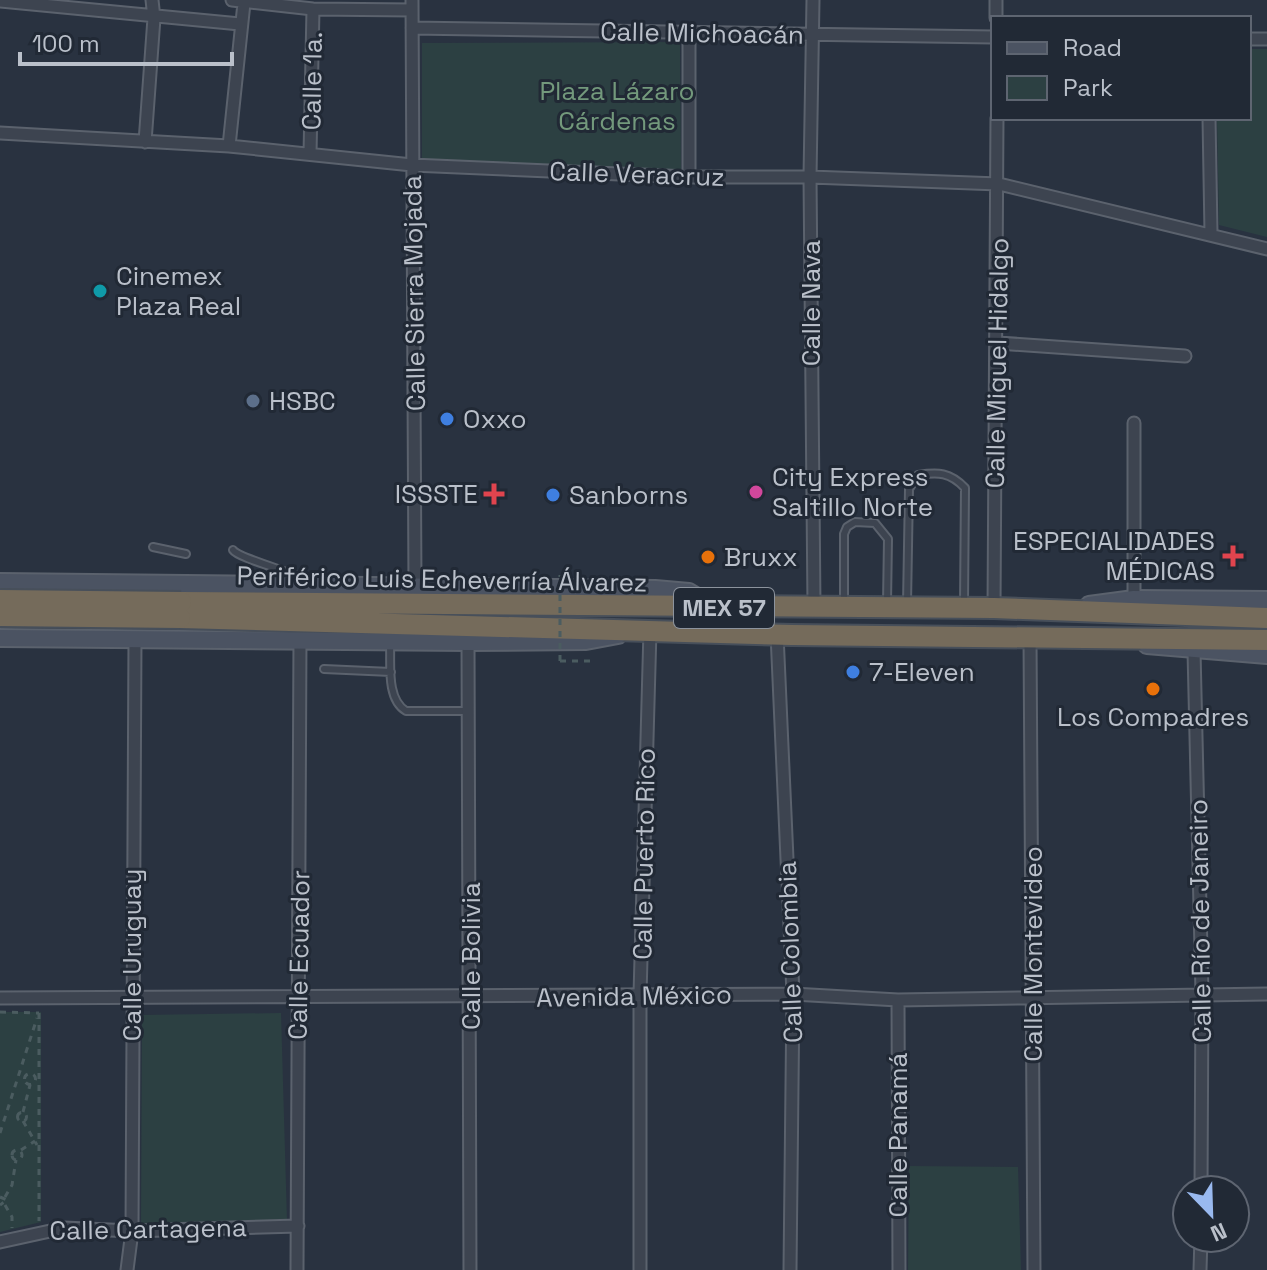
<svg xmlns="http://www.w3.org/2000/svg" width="1267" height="1270" font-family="'Space Grotesk',sans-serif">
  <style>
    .green { fill: #2c4042 }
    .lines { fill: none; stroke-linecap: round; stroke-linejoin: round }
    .lane-casing { stroke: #5b626d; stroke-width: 10 }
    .street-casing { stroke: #5b626d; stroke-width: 15 }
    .secondary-casing { stroke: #5b626d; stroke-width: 20 }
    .highway-casing { stroke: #474f5a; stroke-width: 24 }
    .path { stroke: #4b5c60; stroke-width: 3; stroke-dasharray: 6 6; stroke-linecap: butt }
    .lane { stroke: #3d4450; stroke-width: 6 }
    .street { stroke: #3d4450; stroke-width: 11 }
    .secondary { stroke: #4b5362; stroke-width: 16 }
    .highway { stroke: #756b5b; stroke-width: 20 }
    .highway-bridge-casing { stroke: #474f5a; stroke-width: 24; stroke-linecap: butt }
    .path-bridge { stroke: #4b5c60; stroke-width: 3; stroke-dasharray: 6 6; stroke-linecap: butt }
    .highway-bridge { stroke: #756b5b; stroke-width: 20 }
    .culture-dot { fill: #0f9aa8; stroke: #212935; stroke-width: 3 }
    .service-dot { fill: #5c6f8a; stroke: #212935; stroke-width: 3 }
    .shop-dot { fill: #3f7fe0; stroke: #212935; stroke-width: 3 }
    .hotel-dot { fill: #d1479c; stroke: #212935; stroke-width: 3 }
    .health-dot { fill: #e0444e; stroke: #212935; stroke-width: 3 }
    .food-dot { fill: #e8710a; stroke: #212935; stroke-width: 3 }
    .labels { text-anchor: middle; stroke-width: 6; stroke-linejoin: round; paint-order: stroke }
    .shield { fill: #212935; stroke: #8c939d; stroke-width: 2 }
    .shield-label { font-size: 24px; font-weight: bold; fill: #bac0ca }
    .street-label { font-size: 26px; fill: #bac0ca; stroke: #212935 }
    .park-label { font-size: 26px; fill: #73997c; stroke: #212935 }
    .poi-label { font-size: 26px; fill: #bac0ca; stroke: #212935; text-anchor: start }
  </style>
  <rect width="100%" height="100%" fill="#293240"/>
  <!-- green -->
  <path class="green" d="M680,42L681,171L422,166V43Z
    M1249,49H1267V237L1219,225L1217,118H1249Z
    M0,1012H41V1222L0,1232Z
    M281,1013L287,1221L141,1223L142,1015Z
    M909,1166L1018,1167L1021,1270H908Z"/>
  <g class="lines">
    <defs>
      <path id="lane" d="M153,547L186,554
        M233,550C238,558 292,572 307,580
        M844,604V534L847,527L855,522L875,523L888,539L887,603
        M907,604L909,489L918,475C938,472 950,472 965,488L964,604
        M390,644C391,664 386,699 406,711H469
        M324,669L391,672"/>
      <path id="street" d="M232,0L313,9L412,10
        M412,0L415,586
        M813,0L810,177L814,606
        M996,0V18
        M0,1L240,24
        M412,28L993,37
        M1249,39H1267
        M1209,118L1211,233
        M0,133L229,146L412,165L689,177H810L999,184L1267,249
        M145,142L154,18L152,0
        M229,146L244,3
        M310,154L313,9
        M689,177V34
        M998,343L1185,356
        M1134,599V423
        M994,608L997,118
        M777,634L793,994L790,1270
        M1030,638L1034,1270
        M468,642L470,1270
        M1194,651L1202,993L1201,1190
        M0,998L793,994L898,1000L1267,994
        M898,1000L899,1270
        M0,1242L64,1228L132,1231L298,1226
        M127,1270L132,1231L135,639
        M297,1270L300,639
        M640,1270V995L650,630
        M1200,1270L1201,1238"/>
      <path id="secondary" d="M0,582L655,589L689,592L714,607
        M1089,605L1134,599L1267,600
        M0,638L468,642L586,641L618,635
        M1147,645L1267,655"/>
      <path id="highway" d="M181,602L994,608L1267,618
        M180,618L792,635L1267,640"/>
    </defs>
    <!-- lane casing -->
    <use href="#lane" class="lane-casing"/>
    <!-- street casing -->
    <use href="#street" class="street-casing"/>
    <!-- secondary casing -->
    <use href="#secondary" class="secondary-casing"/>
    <!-- highway casing -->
    <use href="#highway" class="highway-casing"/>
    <!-- path -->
    <path class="path" d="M560,661H590V656
      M0,1012L39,1013
      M39,1013V1221
      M24.5 1079a5.5 5.5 0 1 1 11 0a5.5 5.5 0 1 1-11 0Z
      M23,1112L30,1085
      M17.5 1117a4.5 4.5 0 1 1 9 0a4.5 4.5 0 1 1-9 0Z
      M23,1121L37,1145
      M0,1133L37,1018
      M12 1155a5 5 0 1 1 10 0a5 5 0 1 1-10 0Z
      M21,1150L35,1141
      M0,1197L7,1200L0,1205
      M5,1197L12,1185L16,1160
      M5,1205L12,1217V1228"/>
    <!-- lane -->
    <use href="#lane" class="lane"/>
    <!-- street -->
    <use href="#street" class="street"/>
    <!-- secondary -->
    <use href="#secondary" class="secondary"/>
    <!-- highway -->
    <use href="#highway" class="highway"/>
    <defs>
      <path id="highway-bridge" d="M0,600L181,602
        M0,616L180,618"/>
    </defs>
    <!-- highway-bridge casing -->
    <use href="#highway-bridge" class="highway-bridge-casing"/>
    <!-- path-bridge -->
    <path class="path-bridge" d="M560,661V575"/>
    <!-- highway-bridge -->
    <use href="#highway-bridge" class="highway-bridge"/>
  </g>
  <!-- markers -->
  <circle class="culture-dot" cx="100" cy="291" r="8"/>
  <circle class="service-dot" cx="253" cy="401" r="8"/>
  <g class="shop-dot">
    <circle cx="447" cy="419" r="8"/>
    <circle cx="553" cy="495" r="8"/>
    <circle cx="853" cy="672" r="8"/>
  </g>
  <circle class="hotel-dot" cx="756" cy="492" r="8"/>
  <g class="health-dot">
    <path d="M490 482h8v8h8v8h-8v8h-8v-8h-8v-8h8z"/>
    <path d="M1229 544h8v8h8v8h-8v8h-8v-8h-8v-8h8z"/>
  </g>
  <g class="food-dot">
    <circle cx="708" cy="557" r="8"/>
    <circle cx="1153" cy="689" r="8"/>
  </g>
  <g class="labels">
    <!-- shield labels -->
    <rect class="shield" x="674" y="588" width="100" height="40" rx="6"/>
    <g class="shield-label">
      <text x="724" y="616">MEX 57</text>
    </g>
    <!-- street labels -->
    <g class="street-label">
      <text transform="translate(702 33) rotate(1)" y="9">Calle Michoacán</text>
      <text transform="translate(312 81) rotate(-89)" y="9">Calle 1a.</text>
      <text transform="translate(637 174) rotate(2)" y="9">Calle Veracruz</text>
      <text transform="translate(414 293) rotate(-91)" y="9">Calle Sierra Mojada</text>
      <text transform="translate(811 303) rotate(-90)" y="9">Calle Nava</text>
      <text transform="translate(997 363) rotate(-89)" y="9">Calle Miguel Hidalgo</text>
      <text transform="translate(442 579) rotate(1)" y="9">Periférico Luis Echeverría Álvarez</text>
      <text transform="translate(644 854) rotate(-89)" y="9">Calle Puerto Rico</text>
      <text transform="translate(1200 921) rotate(-91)" y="9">Calle Río de Janeiro</text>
      <text transform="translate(790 952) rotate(-92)" y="9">Calle Colombia</text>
      <text transform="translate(1033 954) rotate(-90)" y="9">Calle Montevideo</text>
      <text transform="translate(132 955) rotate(-90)" y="9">Calle Uruguay</text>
      <text transform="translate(299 955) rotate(-89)" y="9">Calle Ecuador</text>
      <text transform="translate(471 956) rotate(-90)" y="9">Calle Bolivia</text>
      <text transform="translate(634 996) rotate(-1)" y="9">Avenida México</text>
      <text transform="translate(898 1135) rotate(-90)" y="9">Calle Panamá</text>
      <text transform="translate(148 1229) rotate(-1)" y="9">Calle Cartagena</text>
    </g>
    <!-- park labels -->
    <g class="park-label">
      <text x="617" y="100">Plaza Lázaro<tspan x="617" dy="30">Cárdenas</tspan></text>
    </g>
    <!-- poi labels -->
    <g class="poi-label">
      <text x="116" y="285">Cinemex<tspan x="116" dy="30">Plaza Real</tspan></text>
      <text x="269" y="410">HSBC</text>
      <text x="463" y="428">Oxxo</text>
      <text x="772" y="486">City Express<tspan x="772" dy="30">Saltillo Norte</tspan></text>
      <text x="478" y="503" text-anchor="end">ISSSTE</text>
      <text x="569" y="504">Sanborns</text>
      <text x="1215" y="550" text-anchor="end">ESPECIALIDADES<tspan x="1215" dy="30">MÉDICAS</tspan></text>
      <text x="724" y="566">Bruxx</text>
      <text x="869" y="681">7-Eleven</text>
      <text x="1153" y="726" text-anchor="middle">Los Compadres</text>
    </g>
  </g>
  <!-- legend -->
  <rect x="991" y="16" width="260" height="104" fill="#212935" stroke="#5e6571" stroke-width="2"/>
  <rect x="1007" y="42" width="40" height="12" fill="#4b5362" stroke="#5e6571" stroke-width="2"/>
  <text x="1063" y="56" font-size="24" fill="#bac0ca">Road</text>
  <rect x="1007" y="76" width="40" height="24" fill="#2c4042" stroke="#5e6571" stroke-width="2"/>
  <text x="1063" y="96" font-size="24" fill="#bac0ca">Park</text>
  <!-- north arrow -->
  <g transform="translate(1211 1214) rotate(157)"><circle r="38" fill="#212935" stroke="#5e6571" stroke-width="2"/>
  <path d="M0-6L14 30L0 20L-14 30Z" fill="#99b9ef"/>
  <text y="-12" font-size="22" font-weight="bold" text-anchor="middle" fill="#bac0ca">N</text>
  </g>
  <!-- scale -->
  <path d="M20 52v12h212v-12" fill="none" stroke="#bac0ca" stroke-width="4"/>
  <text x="32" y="52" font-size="24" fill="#bac0ca" stroke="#212935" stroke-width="6" paint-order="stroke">100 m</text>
</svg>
